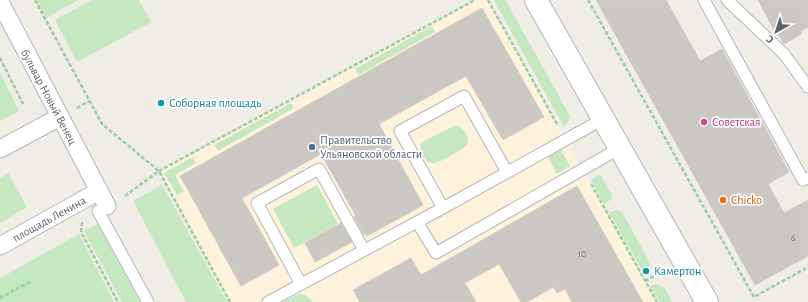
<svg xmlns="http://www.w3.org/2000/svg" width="808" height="302" font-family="'Alegreya Sans',sans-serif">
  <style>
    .commercial { fill: #fff2dc }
    .green { fill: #c6e8c1 }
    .building { fill: #cbc7c2; stroke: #d5cdc4 }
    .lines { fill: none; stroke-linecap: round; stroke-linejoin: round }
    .service-casing { stroke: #b3b7bb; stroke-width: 13 }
    .pedestrian-casing { stroke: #b3b7bb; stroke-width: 19 }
    .minor-casing { stroke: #b3b7bb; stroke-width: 24 }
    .path { stroke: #9bcda3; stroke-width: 2.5; stroke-dasharray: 4 2; stroke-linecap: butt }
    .service { stroke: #fff; stroke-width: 11 }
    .pedestrian { stroke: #fff; stroke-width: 17 }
    .minor { stroke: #fff; stroke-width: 22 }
    .culture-dot { fill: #0f9aa8; stroke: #fff; stroke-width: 1.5 }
    .hotel-dot { fill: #d1479c; stroke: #fff; stroke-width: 1.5 }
    .service-dot { fill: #5c6f8a; stroke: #fff; stroke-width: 1.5 }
    .food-dot { fill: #e8710a; stroke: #fff; stroke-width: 1.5 }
    .labels { text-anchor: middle; stroke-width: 3.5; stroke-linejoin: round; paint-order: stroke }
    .number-label { font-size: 10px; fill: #787c7e }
    .street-label { font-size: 12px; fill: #5d6367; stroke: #fff }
    .culture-label { font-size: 12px; fill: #0d838f; stroke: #fff; text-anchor: start }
    .hotel-label { font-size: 12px; fill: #b23c85; stroke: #fff; text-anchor: start }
    .service-label { font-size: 12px; fill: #4e5e75; stroke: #fff; text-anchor: start }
    .food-label { font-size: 12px; fill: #c56008; stroke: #fff; text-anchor: start }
  </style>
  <rect width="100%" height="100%" fill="#f0ece6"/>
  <!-- commercial -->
  <path class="commercial" d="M475,0H488L657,302H230L159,171Z"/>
  <!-- green -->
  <path class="green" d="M36,0H78L46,18Z
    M92,0H139L151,22L77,62L55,20Z
    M494,0H505L506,1L570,116L569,121L564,127Z
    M432,26L435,32L358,75L355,69Z
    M0,72L19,111L0,121Z
    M291,103L294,108L218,151L214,145Z
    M456,125C465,128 472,140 465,147C459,151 437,165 431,163C426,162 424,158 422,154C420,150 420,147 422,142Z
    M560,148L570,166L557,174L547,155Z
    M193,157L196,163L175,175L184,192L177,195L164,173Z
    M8,173L27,207L0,223V178Z
    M600,174L612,195V199L604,204L591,180Z
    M162,185L227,302H186L133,201Z
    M317,185L338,224L294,248L273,209Z
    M616,210L622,212L651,265L642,270L609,213Z
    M98,224L140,302H122L84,231Z
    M79,234L114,302H0V278Z
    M655,284C665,285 668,294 672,302H660L650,286Z
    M300,294L306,295L313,302H283L296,295Z"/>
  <!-- building -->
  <path class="building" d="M596,0H666L700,61L722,49L789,172L768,184L784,213L808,200V256L755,285Z
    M758,0H808V27L801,31L802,34L784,44L776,31L775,32Z
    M482,8L544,117L503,140L466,76L379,124L423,205L367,236L366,234L364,235L354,217L356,216L321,154L242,198L279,265L241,286L180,176Z
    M577,186L643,302H572L565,289L557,293L553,287L527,302H521L499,264L465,283L476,302H360L353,290L411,258L421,275Z
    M341,223L352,242L315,262L305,243Z"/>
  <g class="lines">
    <defs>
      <path id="service" d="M704,0L803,180L808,178
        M727,0L784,54L808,87
        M443,208L400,131L464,96L507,172
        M98,211L148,302
        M417,222L436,253L620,148
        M301,284L257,203L319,169L364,250
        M268,302L443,208L603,119"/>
      <path id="pedestrian" d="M0,2L107,206
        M0,149L60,117
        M0,246L99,191"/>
      <path id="minor" d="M536,0L707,302"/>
    </defs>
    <!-- service casing -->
    <use href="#service" class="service-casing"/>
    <!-- pedestrian casing -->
    <use href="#pedestrian" class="pedestrian-casing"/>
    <!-- minor casing -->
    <use href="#minor" class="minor-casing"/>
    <!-- path -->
    <path class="path" d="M35,0L102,124L159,171L230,302
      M488,0L558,126
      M588,0L754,297L808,267
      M0,58L23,104
      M77,108L89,101
      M591,184L657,302
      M125,196L159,171L475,0
      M82,222L81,232L118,302
      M645,281L664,271
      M0,298L30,282"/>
    <!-- service -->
    <use href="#service" class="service"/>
    <!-- pedestrian -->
    <use href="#pedestrian" class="pedestrian"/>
    <!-- minor -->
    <use href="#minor" class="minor"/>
  </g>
  <!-- markers -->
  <g class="culture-dot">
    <circle cx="161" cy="103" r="4"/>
    <circle cx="646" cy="271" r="4"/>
  </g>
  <circle class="hotel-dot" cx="704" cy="122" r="4"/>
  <circle class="service-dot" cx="312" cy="147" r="4"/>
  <circle class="food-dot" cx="723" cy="200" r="4"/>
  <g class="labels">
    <!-- number labels -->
    <g class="number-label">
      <text x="793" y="241">6</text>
      <text x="582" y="257">10</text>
    </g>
    <!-- street labels -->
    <g class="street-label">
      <text transform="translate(49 97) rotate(62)" y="4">бульвар Новый Венец</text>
      <text transform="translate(49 219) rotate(-29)" y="4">площадь Ленина</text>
    </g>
    <!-- culture labels -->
    <g class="culture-label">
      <text x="169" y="107">Соборная площадь</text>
      <text x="654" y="275">Камертон</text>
    </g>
    <!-- hotel labels -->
    <g class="hotel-label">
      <text x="712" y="126">Советская</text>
    </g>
    <!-- service labels -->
    <g class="service-label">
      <text x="320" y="144">Правительство<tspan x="320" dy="14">Ульяновской области</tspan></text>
    </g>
    <!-- food labels -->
    <g class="food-label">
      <text x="731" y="204">Chicko</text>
    </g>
  </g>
  <!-- north arrow -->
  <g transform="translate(776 32) rotate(219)" stroke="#ffffff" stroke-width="3" paint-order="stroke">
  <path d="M0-3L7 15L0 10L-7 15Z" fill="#5d6367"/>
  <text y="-6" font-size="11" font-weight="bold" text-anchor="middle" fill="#5d6367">С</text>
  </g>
</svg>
